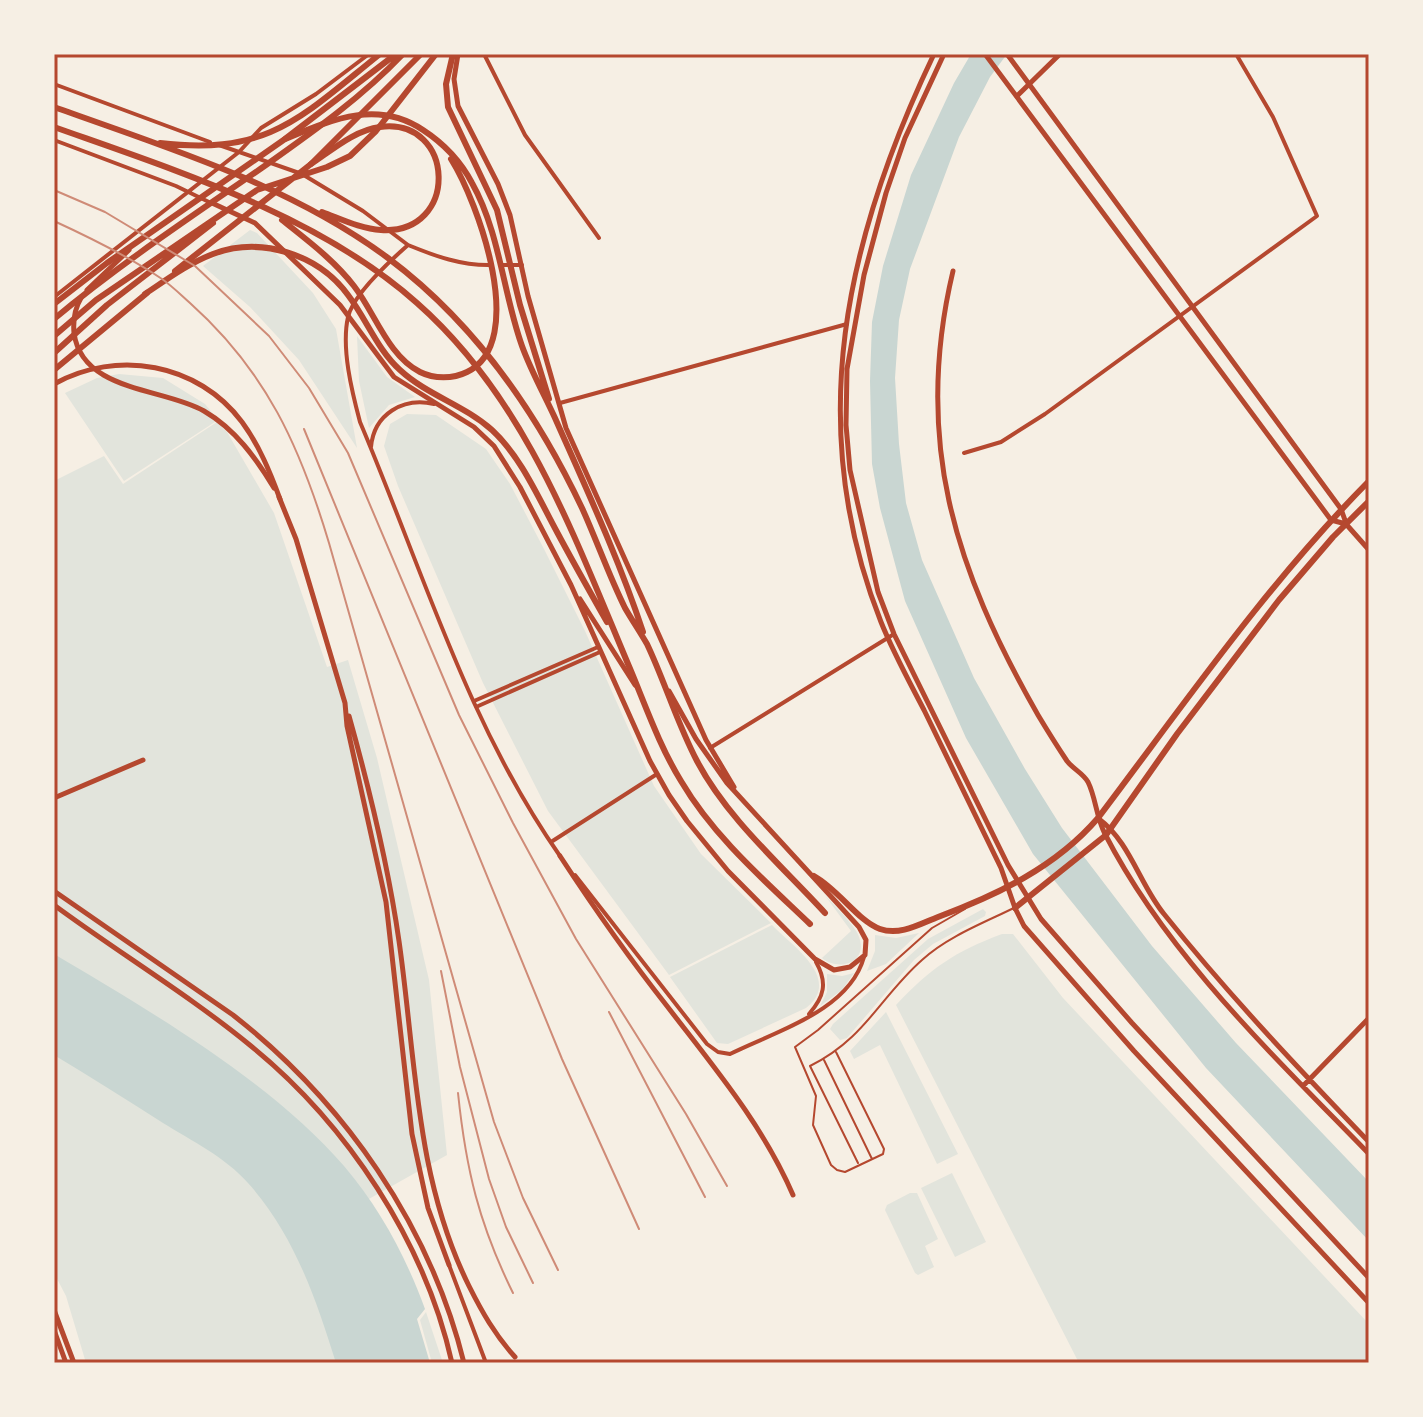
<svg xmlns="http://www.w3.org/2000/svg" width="1423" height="1417" font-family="Quicksand,sans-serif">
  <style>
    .green { fill: #e2e4dc }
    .water { fill: #c9d6d2 }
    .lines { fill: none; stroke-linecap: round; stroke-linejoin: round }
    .service { stroke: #b5482f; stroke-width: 2 }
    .minor { stroke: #b5482f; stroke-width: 4 }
    .tertiary { stroke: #b5482f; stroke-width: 5 }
    .secondary { stroke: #b5482f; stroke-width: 5 }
    .primary { stroke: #b5482f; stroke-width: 6 }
    .trunk { stroke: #b5482f; stroke-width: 6 }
    .rail { stroke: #cf8b77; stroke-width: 2 }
    .neatline { fill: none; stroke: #b5482f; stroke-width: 3 }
  </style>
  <rect width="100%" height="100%" fill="#f6efe4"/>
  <!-- green -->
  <path class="green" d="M250,230L257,233L313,293L336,329L357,448L299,360L250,307L203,266Z
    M357,336L387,377L415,397L389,405L369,428L359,381Z
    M119,374L163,378L205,404L218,420L124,481L65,393L97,378Z
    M407,414L436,415L486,449L510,484L544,549L585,631L654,786L701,854L771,923L669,975L548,811L483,683L398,486L384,446L390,424Z
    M217,422L227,432L274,513L327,667L348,660L377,758L429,980L447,1155L360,1204L54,964V481L104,456L123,484Z
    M824,894C833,905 858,927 860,940C866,964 837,971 822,958L851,931Z
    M983,909L986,912L985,916L933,944L914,960L847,1038L840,1040L830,1029L833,1024L928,939Z
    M772,925C792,946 843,979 806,1008L728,1044L717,1043L670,977Z
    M919,933L886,964L867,971L875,951V935L896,938Z
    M1002,934H1013L1063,998L1369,1324V1363H1079L896,1005C931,968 954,952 1002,934Z
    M854,973L842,990L820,1006L827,992V974L842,976Z
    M886,1012L958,1154L937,1164L880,1045L854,1059L850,1051Z
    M54,1040L234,1155L291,1221L349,1363H86L66,1296L54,1273Z
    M952,1173L986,1242L955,1257L921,1188Z
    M910,1193H917L938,1239L925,1246L934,1267L918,1275L915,1273L885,1210L887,1205Z
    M426,1312L443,1363H432L420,1320Z"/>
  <!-- water -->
  <path class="water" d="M971,54H1007L990,77L959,137L910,269L899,320L895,378L899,444L906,503L922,560L974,678L1025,769L1062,828L1152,946L1236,1043L1369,1182V1241L1206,1068L1033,854L966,738L905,601L880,508L872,464L870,381L872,322L883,266L911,175L954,83Z
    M54,954C150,1011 272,1082 344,1166C380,1208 406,1257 425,1309L417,1319L430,1363H336C316,1299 294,1234 248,1183C225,1157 192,1141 163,1123C127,1100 91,1077 54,1055Z"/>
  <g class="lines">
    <!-- service -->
    <path class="service" d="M836,1052L884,1149L883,1154L845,1172L837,1170L831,1165L813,1125L816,1096L795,1047L818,1030L932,928L965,909
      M824,1060L872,1159
      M858,1163L810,1066C865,1039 880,997 922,960C947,937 983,923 1014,908"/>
    <!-- minor -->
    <path class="minor" d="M484,54L525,135L599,238
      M54,84L210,142
      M54,140L176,186L211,203
      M219,145L302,174L363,211L408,245C391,260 353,295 348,317C341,348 352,392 360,422C422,568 468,725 560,856
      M408,245C435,256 462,266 492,265
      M501,265H522
      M54,297L239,152L261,128L316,94L369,54
      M560,403L847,324
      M371,447C374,414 403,397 434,404
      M964,453L1001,442L1045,414L1317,216L1273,117L1236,54
      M474,701L598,647
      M476,707L600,652
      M710,748L894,634
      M551,842L657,774
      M575,875L707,1044L718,1052L730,1054C776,1031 849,1011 864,957
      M809,1014C824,997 828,983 816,962
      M449,1265L486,1363"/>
    <!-- tertiary -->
    <path class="tertiary" d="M458,54L454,79L458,106L498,184L510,215L528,296L566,428L706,740L734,787
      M934,54C846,238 803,425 881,622C893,652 909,681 924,710C949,762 975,815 1001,868L1015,908L1024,926L1134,1051L1369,1303
      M944,54L905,138L886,193L864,275L847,369L846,425L850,470L878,592L894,634L1008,865L1041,919L1132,1023L1369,1278
      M1017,96L1060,54
      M212,203L255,223L340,305L394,377L474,427L494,446L520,487L571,585L650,761L669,795L687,821L728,871L815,959L834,970L850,967L865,955L866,940L859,927L727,783L696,739L669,691
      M953,271C913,439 954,568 1038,715C1047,730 1057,746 1067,761C1073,769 1083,773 1088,782C1096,798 1096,817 1105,834C1167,955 1275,1057 1369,1154
      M87,290L129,250
      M81,298C75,308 73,321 74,333C82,392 164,388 204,411C235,429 256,458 274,488
      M279,497L296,539L345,703L347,726L386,902L412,1134L428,1208L449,1265
      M1346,524L1369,550
      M580,599L635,685
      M349,716C370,791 388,864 399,941C416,1059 415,1177 469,1286C482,1312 495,1335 515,1357
      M54,798L143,760
      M1099,819C1130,842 1140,885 1164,914C1228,994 1298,1068 1369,1142
      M560,856C594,908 629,958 667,1006C713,1066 763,1125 793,1195
      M1303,1086L1369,1018
      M54,1310L74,1363
      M54,1330L66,1363"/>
    <!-- secondary -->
    <path class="secondary" d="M985,54L1317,501L1331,520L1346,524
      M1007,54L1341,509L1346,523
      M54,384C117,349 198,363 242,422C259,445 270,472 280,499
      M54,891L233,1015C344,1102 430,1225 464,1363
      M54,905C119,953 189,995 251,1046C347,1124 425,1242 452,1363"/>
    <!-- primary -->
    <path class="primary" d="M175,271L311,164L421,54
      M54,304L107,263L285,139L396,54
      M54,319C121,263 194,215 266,165C314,131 362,97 403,54
      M54,336L96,300L257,190L327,167L350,156L376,131L436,54
      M54,353L107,305L213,223
      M54,370L147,293
      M814,876C839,890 858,921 880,929C900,936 920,924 938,917C997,895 1056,867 1098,818C1185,703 1267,584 1369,481
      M1015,908L1106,835L1177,734L1279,600L1333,537L1369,501"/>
    <!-- trunk -->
    <path class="trunk" d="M453,54L446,84L448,107L497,210L520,305L549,399
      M54,107C168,148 290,185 388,258C475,323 536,411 582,508C597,541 609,576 625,608C632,620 640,632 647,644C665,682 677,723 697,761C727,818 781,865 825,913
      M54,127C175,170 320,216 417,303C527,400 575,539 631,671C646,707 660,747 681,781C714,837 764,880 810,924
      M285,139C331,120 377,99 423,130C443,143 461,162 472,183C500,233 503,293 522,346C531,371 544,394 555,418C586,488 619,559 643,632
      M160,143C269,156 301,117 380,54
      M311,164C332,150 355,130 380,127C456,117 460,235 381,230C361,229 341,219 322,212
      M282,220C307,240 334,260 354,286C375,313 388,356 420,372C434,379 453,379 467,372C529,342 478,202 451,159
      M145,294C166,280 189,263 213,254C261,236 318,254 348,295C367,320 377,349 400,370C427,395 464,405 492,430C521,457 538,497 557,532C573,562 590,592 607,622"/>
    <!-- rail -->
    <path class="rail" d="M54,190L105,212L195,266L269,336L309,388L348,453L459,715L513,823L576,939L686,1114L727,1186
      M54,221C91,238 128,256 162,279C172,286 181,295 190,303C266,371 300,446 329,543L494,1122L523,1198L558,1270
      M304,429L562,1059L639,1229
      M441,971L460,1067L489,1179L506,1227L533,1283
      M609,1012L705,1197
      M458,1093C466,1170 479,1224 513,1293"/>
  </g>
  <!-- border -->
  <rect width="1423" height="1417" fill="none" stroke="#f6efe4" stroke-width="112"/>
  <rect x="56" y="56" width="1311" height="1305" class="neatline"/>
</svg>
